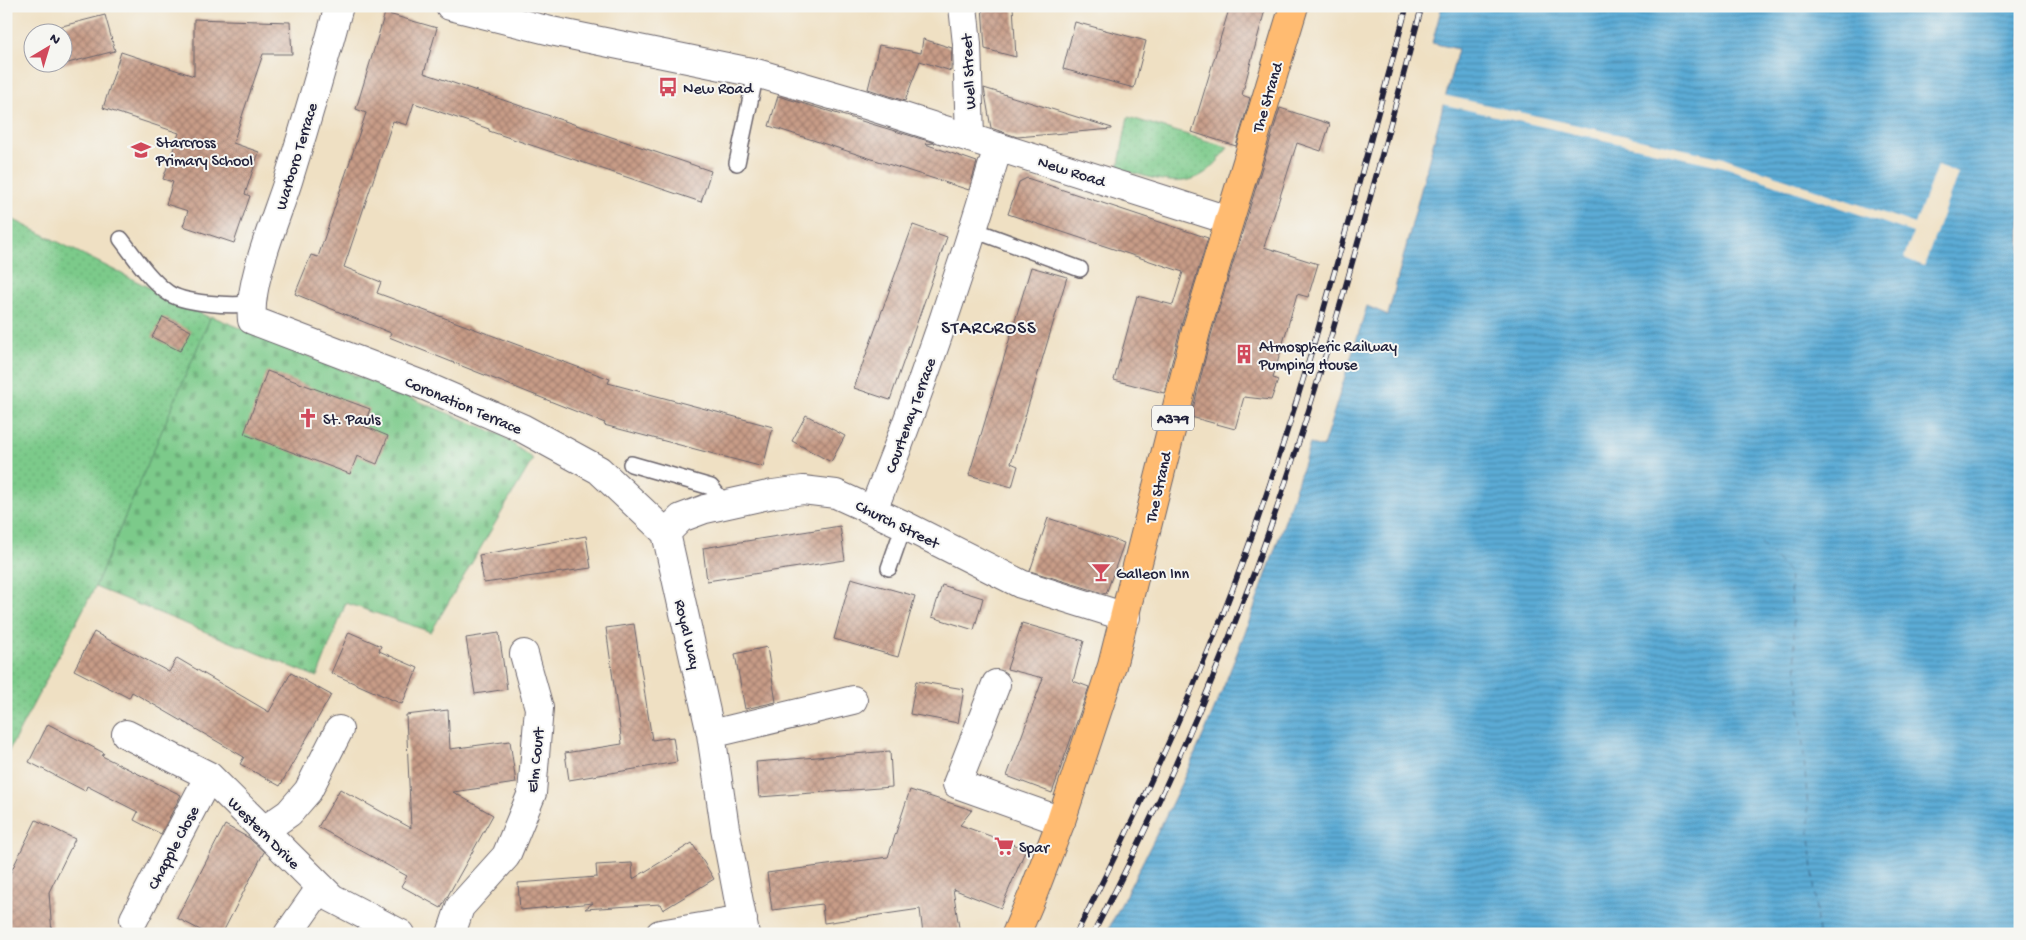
<svg xmlns="http://www.w3.org/2000/svg" width="2026" height="940" font-family="'Gochi Hand',sans-serif">
  <style>
    .grass { fill: url(#grass-dots); stroke: #4f7662 }
    .cemetery { fill: url(#cemetery-stones); stroke: #4f7662 }
    .water { fill: url(#water-rules); stroke: #3e6688 }
    .pier { fill: #efe0c3 }
    .lines { fill: none; stroke-linecap: round; stroke-linejoin: round }
    .ferry { stroke: #395979; stroke-width: 1; stroke-dasharray: 6 5; stroke-linecap: butt }
    .building { fill: url(#building-cross-hatch) }
    .service-casing { stroke: #6a646b; stroke-width: 18 }
    .minor-casing { stroke: #6a646b; stroke-width: 30 }
    .tertiary-casing { stroke: #6a646b; stroke-width: 30 }
    .primary-casing { stroke: #6a646b; stroke-width: 30 }
    .service { stroke: #fff; stroke-width: 15 }
    .minor { stroke: #fff; stroke-width: 28 }
    .tertiary { stroke: #fff; stroke-width: 28 }
    .primary { stroke: #ffbb71; stroke-width: 28 }
    .rail-casing { stroke: #22223b; stroke-width: 5.5 }
    .rail { stroke: #f6f6f2; stroke-width: 4; stroke-dasharray: 11; stroke-linecap: butt }
    .labels { text-anchor: middle; stroke-width: 4; stroke-linejoin: round; paint-order: stroke }
    .shield { fill: #f6f6f2; stroke: #626272; stroke-width: 1 }
    .shield-label { font-size: 15px; font-weight: bold; fill: #22223b }
    .street-label { font-size: 16px; fill: #22223b; stroke: #f6f6f2 }
    .poi-label { font-size: 16px; fill: #22223b; stroke: #f6f6f2; text-anchor: start }
    .quarter-label { font-size: 19px; letter-spacing: 1px; fill: #22223b; stroke: #f6f6f2 }
  </style>
  <defs>
    <pattern id="grass-dots" width="8" height="8" patternUnits="userSpaceOnUse" patternTransform="scale(1.25)"><rect width="8" height="8" fill="#7cca8a"/><path d="M2 2h.1M6 6h.1" fill="none" stroke="#6bad78" stroke-width="1.8" stroke-linecap="round"/></pattern>
    <pattern id="cemetery-stones" width="16" height="16" patternUnits="userSpaceOnUse" patternTransform="scale(1.25)"><rect width="16" height="16" fill="#7cca8a"/><path d="M2 7V4a2 2 0 0 1 4 0v3zM10 15v-3a2 2 0 0 1 4 0v3z" fill="#6bad78"/></pattern>
    <pattern id="water-rules" width="6" height="5" patternUnits="userSpaceOnUse" patternTransform="scale(1.25)"><rect width="6" height="5" fill="#5babd5"/><path d="M0 2.5h6" fill="none" stroke="#4b8bae"/></pattern>
    <pattern id="building-cross-hatch" width="8" height="8" patternUnits="userSpaceOnUse" patternTransform="scale(1.25)"><rect width="8" height="8" fill="#c89c87"/><path d="M0 0l8 8M0 8l8-8" fill="none" stroke="#a27f70"/></pattern>
  </defs>
  <rect width="100%" height="100%" fill="#f6f6f2"/>
  <filter id="ink" filterUnits="userSpaceOnUse"><feTurbulence type="fractalNoise" baseFrequency=".02" numOctaves="2"/><feDisplacementMap in="SourceGraphic" scale="10" xChannelSelector="R" yChannelSelector="G"/><feConvolveMatrix kernelMatrix="1 2 1 2 8 2 1 2 1" color-interpolation-filters="sRGB"/></filter>
  <filter id="wash" filterUnits="userSpaceOnUse"><feTurbulence type="fractalNoise" baseFrequency=".0096" numOctaves="4" result="noise"/><feDisplacementMap in="SourceGraphic" scale="20" xChannelSelector="R" yChannelSelector="G"/><feGaussianBlur stdDeviation="1.12" result="paint"/><feColorMatrix in="noise" values="0 0 0 0 0 0 0 0 0 0 0 0 0 0 0 0 0 1.4 0 .05"/><feComposite in="paint" operator="in"/></filter>
  <g filter="url(#wash)">
    <rect width="100%" height="100%" fill="#efe0c3"/>
    <!-- grass -->
    <path class="grass" d="M1128,117L1228,147C1197,197 1166,181 1118,169Z
      M6,216L216,321L131,503L95,587L6,756Z"/>
    <!-- cemetery -->
    <path class="cemetery" d="M211,316L501,435L533,459L431,632L346,603L317,677L95,587Z"/>
    <!-- water -->
    <path class="water" d="M1442,6H2020V934H1106C1131,884 1157,835 1181,784C1233,674 1273,559 1310,444L1323,447L1367,306L1388,315L1458,49L1432,43Z"/>
    <!-- pier -->
    <path class="pier" d="M1443,95L1728,159L1915,224L1937,166L1958,173L1924,266L1904,258L1913,233L1725,167L1441,104Z"/>
    <g class="lines">
      <!-- ferry -->
      <path class="ferry" d="M1761,544L1789,572L1818,934"/>
    </g>
    <g id="blocks">
      <!-- building -->
      <path class="building" d="M982,6H1013L1016,57L985,49Z
        M1230,6H1266L1242,95L1250,98L1236,146L1192,132Z
        M385,13L437,28L424,73L711,171L701,202L489,131V129L414,103L407,125L393,121L344,267L381,282L377,293L610,379L608,383L773,427L763,467L604,425L605,423L389,337L391,333L295,294L311,255L318,257L366,113L356,109Z
        M105,15L115,51L48,68L47,62H62V32H39Z
        M194,19L290,22L292,54H263L233,143L259,152L245,194L250,196L234,243L183,226L188,211L166,204L173,182L163,179L179,133L103,108L121,52L194,76Z
        M1075,22L1146,41L1134,88L1063,69Z
        M923,39L952,48L951,71L920,61L905,101L868,89L879,45L921,53Z
        M984,88L1112,128V129L1017,137L991,128Z
        M778,96L935,143L925,144L977,162L969,190L769,126Z
        M1280,108L1330,124L1321,151L1297,143L1264,247L1318,264L1308,297L1297,294L1273,378L1278,380L1271,400L1244,397L1235,429L1191,417L1211,335Z
        M1027,178L1208,238L1181,326L1164,393L1114,380L1137,296L1173,305L1183,272L1008,214L1019,182Z
        M913,225L947,237L890,400L854,388Z
        M1031,267L1067,277L1011,463L1018,466L1012,487L969,475Z
        M163,317L191,331L180,351L152,337Z
        M267,371L370,409L364,426L388,436L377,464L357,456L350,474L244,434Z
        M806,415L845,436L831,462L792,441Z
        M1048,518L1124,543L1106,594L1030,571Z
        M840,526L845,560L707,581L703,548Z
        M586,536L591,568L484,583L479,555Z
        M851,578L915,596L898,657L834,639Z
        M942,585L983,598L974,630L932,617Z
        M1022,623L1084,641L1073,681L1089,687L1052,793L1007,776L1043,678L1007,669Z
        M634,624L652,740L673,737L677,762L569,780L565,753L622,744L606,628Z
        M94,632L169,672L177,658L269,712L291,673L331,695L280,786L240,764L244,757L132,692L129,698L74,670Z
        M349,632L381,646L379,651L418,668L402,704L331,673Z
        M499,633L507,689L475,694L466,638Z
        M767,647L776,702L745,709L735,654Z
        M916,681L964,689L958,723L910,714Z
        M448,710L450,749L510,741L516,783L453,792L493,815L441,908L401,886L407,876L318,827L340,789L411,828L406,715Z
        M48,724L104,753L102,756L181,795L161,834L134,820L138,812L87,786L85,791L29,762Z
        M890,751L892,787L759,797L756,762Z
        M910,790L972,810L960,825L1026,849L1001,908L953,889L960,934H923L920,909L824,923L822,904L772,910L767,873L888,857Z
        M36,820L75,839L49,892L52,934H9L6,882Z
        M225,825L249,838L264,852L222,934H208L177,918Z
        M692,843L714,879L663,910L660,904L585,909L593,903L520,910L518,883L597,877L596,865L632,863L633,879Z"/>
    </g>
  </g>
  <g filter="url(#ink)">
    <use href="#blocks" fill-opacity="0" stroke="#6a646b" stroke-width="1"/>
    <g class="lines">
      <defs>
        <path id="service" d="M737,163L756,73
          M974,230L1080,269
          M121,239C135,257 148,278 167,292C183,304 230,306 250,304
          M631,464L711,487L726,505
          M889,568L904,525"/>
        <path id="minor" d="M339,6C323,65 306,123 288,181C276,219 248,282 252,320L425,386L522,428L599,470L666,533
          M963,6L967,44L970,137
          M873,510C921,391 962,270 998,147
          M666,533L681,518L705,509L773,494L803,490L836,494L904,525L1021,584L1126,617
          M666,533L711,734L725,828L745,934
          M996,684L957,784L1061,821
          M126,734L209,776L332,898L401,934
          M711,734L853,700
          M263,831L289,813L308,791L339,730
          M134,919L209,776
          M288,934L321,887
          M451,934L460,907L506,856L532,793L539,708L524,654
          M660,934L743,920"/>
        <path id="tertiary" d="M450,6L551,31L756,73L866,105L1228,220"/>
        <path id="primary" d="M1016,934L1033,894L1061,821L1112,666L1196,331L1294,6"/>
      </defs>
      <!-- service casing -->
      <use href="#service" class="service-casing"/>
      <!-- minor casing -->
      <use href="#minor" class="minor-casing"/>
      <!-- tertiary casing -->
      <use href="#tertiary" class="tertiary-casing"/>
      <!-- primary casing -->
      <use href="#primary" class="primary-casing"/>
      <!-- service -->
      <use href="#service" class="service"/>
      <!-- minor -->
      <use href="#minor" class="minor"/>
      <!-- tertiary -->
      <use href="#tertiary" class="tertiary"/>
      <!-- primary -->
      <use href="#primary" class="primary"/>
      <defs>
        <path id="rail" d="M1076,934C1130,829 1180,723 1223,614C1300,417 1351,210 1407,6
          M1093,934C1171,785 1238,629 1290,469C1340,316 1380,161 1422,6"/>
      </defs>
      <!-- rail casing -->
      <use href="#rail" class="rail-casing"/>
      <!-- rail -->
      <use href="#rail" class="rail"/>
    </g>
  </g>
  <!-- icons -->
  <defs>
    <symbol id="bus-bare" viewBox="-9 -9 18 18"><path d="M-5-6H5V4H4V6H2V4H-2V6H-4V4H-5ZM-3.5-4V0h7V-4ZM-3.5 1.2v1.5H-2V1.2ZM2 1.2v1.5H3.5V1.2Z" fill="#d1495b" stroke="#f6f6f2" stroke-width="2.5" paint-order="stroke"/></symbol>
    <symbol id="school-bare" viewBox="-9 -9 18 18"><path d="M0-5L7-2L0 1L-7-2ZM-4 1L0 2.5L4 1V4Q0 6-4 4Z" fill="#d1495b" stroke="#f6f6f2" stroke-width="2.5" paint-order="stroke"/></symbol>
    <symbol id="building-bare" viewBox="-9 -9 18 18"><path d="M-4-6H4V6H1V3H-1V6H-4ZM-2.5-4.3h1.7v1.8h-1.7ZM.8-4.3h1.7v1.8H.8ZM-2.5-1h1.7V.8h-1.7ZM.8-1h1.7V.8H.8Z" fill="#d1495b" stroke="#f6f6f2" stroke-width="2.5" paint-order="stroke"/></symbol>
    <symbol id="church-bare" viewBox="-9 -9 18 18"><path d="M-1.2-6h2.4v3.5h3.3v2.4h-3.3V6h-2.4V-.1h-3.3v-2.4h3.3Z" fill="#d1495b" stroke="#f6f6f2" stroke-width="2.5" paint-order="stroke"/></symbol>
    <symbol id="bar-bare" viewBox="-9 -9 18 18"><path d="M-6-5H6L.8 .8V4.5H3.5V6h-7V4.5H-.8V.8Z" fill="#d1495b" stroke="#f6f6f2" stroke-width="2.5" paint-order="stroke"/></symbol>
    <symbol id="supermarket-bare" viewBox="-9 -9 18 18"><path d="M-6-5.5h2.5l.6 2H6L4.5 2H-2.5L-4.4-4H-6ZM-1.5 3.2a1.3 1.3 0 1 0 .1 0ZM3 3.2a1.3 1.3 0 1 0 .1 0Z" fill="#d1495b" stroke="#f6f6f2" stroke-width="2.5" paint-order="stroke"/></symbol>
  </defs>
  <g fill-rule="evenodd">
    <use href="#bus-bare" x="654" y="73" width="28" height="28"/>
    <use href="#school-bare" x="127" y="136" width="28" height="28"/>
    <use href="#building-bare" x="1230" y="340" width="28" height="28"/>
    <use href="#church-bare" x="294" y="404" width="28" height="28"/>
    <use href="#bar-bare" x="1087" y="558" width="28" height="28"/>
    <use href="#supermarket-bare" x="990" y="832" width="28" height="28"/>
  </g>
  <g class="labels">
    <!-- shield labels -->
    <rect class="shield" x="1152" y="405.5" width="42" height="25" rx="4"/>
    <g class="shield-label">
      <text x="1173" y="423">A379</text>
    </g>
    <!-- street labels -->
    <g class="street-label">
      <text transform="translate(967 72) rotate(-93)" y="6">Well Street</text>
      <text transform="translate(1266 97) rotate(-73)" y="6">The Strand</text>
      <text transform="translate(295 156) rotate(-73)" y="6">Warboro Terrace</text>
      <text transform="translate(1072 170) rotate(18)" y="6">New Road</text>
      <text transform="translate(464 404) rotate(23)" y="6">Coronation Terrace</text>
      <text transform="translate(909 415) rotate(-70)" y="6">Courtenay Terrace</text>
      <text transform="translate(1157 487) rotate(-77)" y="6">The Strand</text>
      <text transform="translate(898 523) rotate(26)" y="6">Church Street</text>
      <text transform="translate(689 634) rotate(77)" y="6">Royal Way</text>
      <text transform="translate(534 760) rotate(-84)" y="6">Elm Court</text>
      <text transform="translate(265 832) rotate(45)" y="6">Western Drive</text>
      <text transform="translate(172 847) rotate(-62)" y="6">Chapple Close</text>
    </g>
    <!-- poi labels -->
    <g class="poi-label">
      <text x="683" y="93">New Road</text>
      <text x="156" y="147">Starcross<tspan x="156" dy="18">Primary School</tspan></text>
      <text x="1259" y="351">Atmospheric Railway<tspan x="1259" dy="18">Pumping House</tspan></text>
      <text x="323" y="424">St. Pauls</text>
      <text x="1116" y="578">Galleon Inn</text>
      <text x="1019" y="852">Spar</text>
    </g>
    <!-- quarter labels -->
    <g class="quarter-label">
      <text x="989" y="333">STARCROSS</text>
    </g>
  </g>
  <!-- margin -->
  <rect width="2026" height="940" fill="none" stroke="#f6f6f2" stroke-width="25"/>
  <!-- north arrow -->
  <g transform="translate(48 48) rotate(38)"><circle r="24" fill="#f6f6f2" stroke="#a1a1a9"/>
  <path d="M0-4L9 19L0 12L-9 19Z" fill="#d1495b"/>
  <text y="-8" font-size="14" font-weight="bold" text-anchor="middle" fill="#22223b">N</text>
  </g>
</svg>
